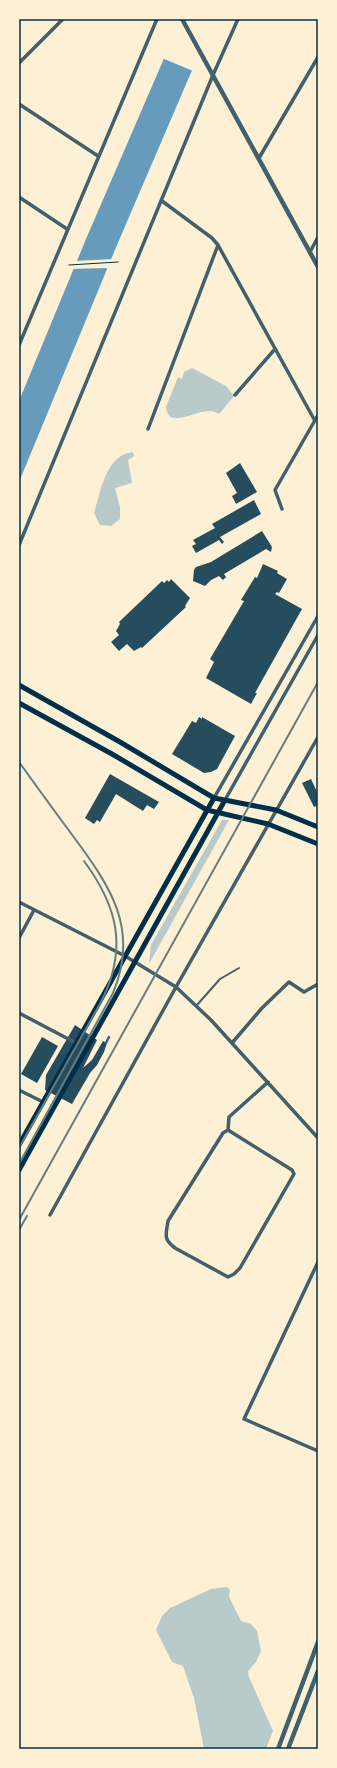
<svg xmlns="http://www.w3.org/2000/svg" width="337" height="1768" font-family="'Titillium Web',sans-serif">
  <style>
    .green { fill: #b9caca }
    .water { fill: #669bbc }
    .pier { fill: #fdf0d5 }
    .building { fill: #264d5e }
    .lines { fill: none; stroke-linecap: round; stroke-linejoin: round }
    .path { stroke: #003049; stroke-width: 1 }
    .service { stroke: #3f606c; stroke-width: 2 }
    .pedestrian { stroke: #3f606c; stroke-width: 2.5 }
    .minor { stroke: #3f606c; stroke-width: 3.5 }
    .tertiary { stroke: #3f606c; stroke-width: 4.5 }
    .secondary { stroke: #003049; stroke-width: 5 }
    .rail { stroke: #657d81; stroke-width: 2 }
    .neatline { fill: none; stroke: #003049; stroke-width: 1.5 }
  </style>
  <rect width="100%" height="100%" fill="#fdf0d5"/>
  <!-- green -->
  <path class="green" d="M192,368L226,386L234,396L219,414C205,404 187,422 170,417L167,412L166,407L178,377L182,379L184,372Z
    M133,452L134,456L128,460L132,483L115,488L120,507V519L111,526L100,525L94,513C101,492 105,455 133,452Z
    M222,820H229L149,964L151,945Z
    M226,1587L230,1589L229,1597L241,1621L251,1624L257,1631L261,1651L256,1662L248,1671L249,1677L273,1731L266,1749H204L194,1698L183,1666L172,1662L156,1630L162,1616L170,1608L211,1589Z"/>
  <!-- water -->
  <path class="water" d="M181,19H214L117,245L19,482V401L86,239Z"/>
  <!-- pier -->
  <path class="pier" d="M179,19H216L193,71L162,58Z
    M114,259L109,271L106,268L71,269L74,261Z"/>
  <!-- building -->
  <path class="building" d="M240,463L257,492L236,504L232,496L237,493L226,473Z
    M254,500L261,514L220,537L224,542L222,544L219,540L196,553L192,546L196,544L193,540L215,528L212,524Z
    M262,531L272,547L271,552L266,549L224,574L226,577L223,580L219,576L211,580L205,586L193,581L194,570L196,567L211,562Z
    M263,564L278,571L277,573L287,579L279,593L277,592L275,594L302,609L255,693H257L251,704L206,678L214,662L210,659L244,601L241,600L255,577L257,578Z
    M171,579L190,598L185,606L186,607L142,648L141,647L134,651L127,644L119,651L111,642L119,635L116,631L120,624L119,622L162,581L164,583L167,580L169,582Z
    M199,717L202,719V717L235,736L217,769L211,772L204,773L172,754L192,721L196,723Z
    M110,774L159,802L154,809L147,805L143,811L116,794L100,822L97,820L94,824L85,818Z
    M311,779L318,794V805L314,807L302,783Z
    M75,1025L97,1040L83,1068L92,1060L103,1041L107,1043L104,1052L97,1065L90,1073L72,1104L45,1090L46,1075Z
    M42,1037L58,1046L37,1083L21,1074Z"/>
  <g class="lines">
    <!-- path -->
    <path class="path" d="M69,265L118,262"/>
    <!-- service -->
    <path class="service" d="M197,1005L220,979L239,968"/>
    <!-- pedestrian -->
    <path class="pedestrian" d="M106,1043L109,1037"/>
    <!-- minor -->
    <path class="minor" d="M19,63L63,19
      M19,104L98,156
      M259,158L318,57
      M19,197L67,229
      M162,201L212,238L218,245L315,421
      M310,252L318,237
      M19,345L157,19
      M235,395L275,349
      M148,429L218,245
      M282,509L275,490L318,415
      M19,545L213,75L238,19
      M214,798L318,616
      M225,800L318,635
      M19,902L125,956L176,987L211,1020L318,1138
      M19,938L34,910
      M19,1013L76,1043
      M232,1043L262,1008L289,982L304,992L318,984
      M19,1090L43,1102
      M228,1130L223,1133L168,1221C166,1235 163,1239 175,1248L228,1277L234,1274L240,1268L294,1174L292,1170L228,1130L229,1117L268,1082
      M50,1215L176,987L318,737
      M318,1262L244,1419L318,1451"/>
    <!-- tertiary -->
    <path class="tertiary" d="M182,19L318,267
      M278,1749L318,1642
      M288,1749L318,1671"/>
    <!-- secondary -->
    <path class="secondary" d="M19,685L120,742L214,798L276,810L318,827
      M19,703L112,754L207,810L268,824L318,844
      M19,1145L214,798
      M19,1170L225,800"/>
    <!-- rail -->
    <path class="rail" d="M19,762C37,787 55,812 73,836C110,886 140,929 113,993L19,1164
      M19,1148L101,1002C128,949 118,907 84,861
      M19,1220L318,682
      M19,1230L27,1216"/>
  </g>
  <!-- border -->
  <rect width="337" height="1768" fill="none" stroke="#fdf0d5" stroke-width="40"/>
  <rect x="20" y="20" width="297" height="1728" class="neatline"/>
</svg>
